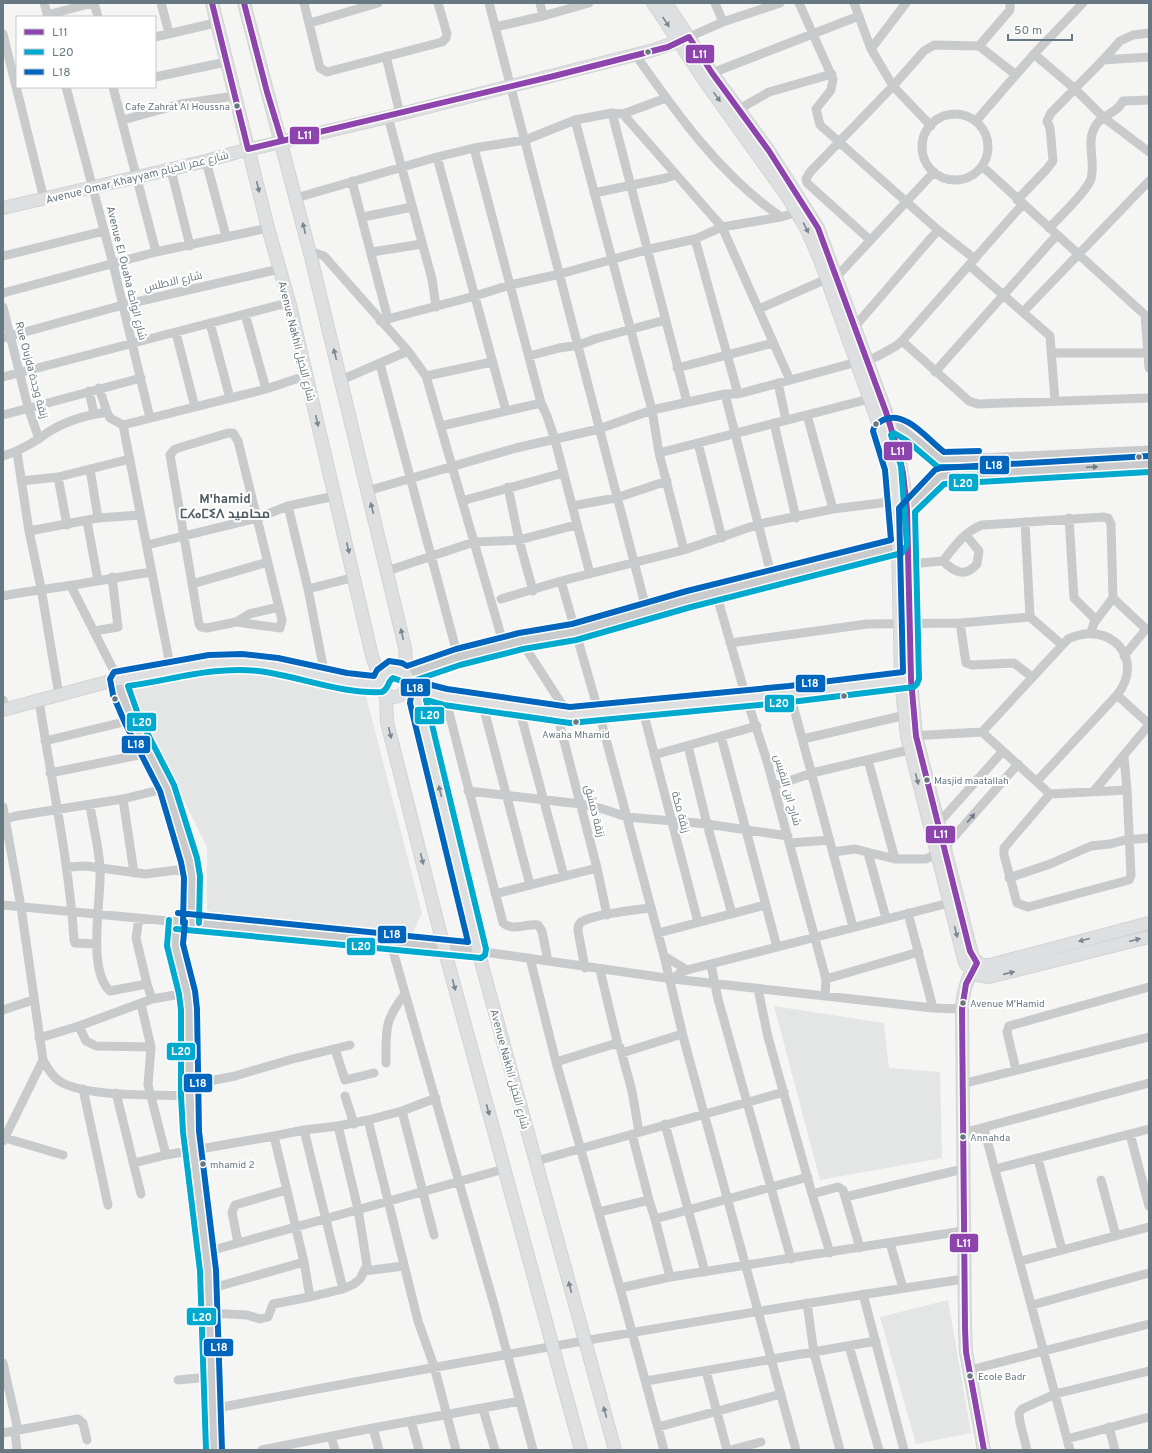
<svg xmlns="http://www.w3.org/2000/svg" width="1152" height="1453" font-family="Overpass,Cairo,'Noto Sans Tifinagh',sans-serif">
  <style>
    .built { fill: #e4e5e5 }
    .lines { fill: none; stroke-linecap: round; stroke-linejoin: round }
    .secondary-casing { stroke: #d2d3d3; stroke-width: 14 }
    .street { stroke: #c9cacb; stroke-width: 9 }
    .secondary { stroke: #dedfe0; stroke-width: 12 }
    .bus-1-casing { stroke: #fff; stroke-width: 9 }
    .bus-2-casing { stroke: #fff; stroke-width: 9 }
    .bus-3-casing { stroke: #fff; stroke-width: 9 }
    .bus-1 { stroke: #8e44ad; stroke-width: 6 }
    .bus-2 { stroke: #00a9ce; stroke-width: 6 }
    .bus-3 { stroke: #0065bd; stroke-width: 6 }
    .oneway { fill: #798790 }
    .oneway2 { fill: #6c7c86 }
    .bus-dot { fill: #677882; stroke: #fff; stroke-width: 1.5 }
    .labels { text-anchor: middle; stroke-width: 4; stroke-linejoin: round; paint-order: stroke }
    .bus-label { font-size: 10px; fill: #677882; stroke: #fff; text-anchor: start }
    .street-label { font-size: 11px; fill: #677882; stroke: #fff }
    .quarter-label { font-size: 13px; font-weight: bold; fill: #546068; stroke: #fff }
    .line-badge { stroke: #fff; stroke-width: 1.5 }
    .badge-label { font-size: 11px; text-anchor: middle; font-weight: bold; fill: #fff }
  </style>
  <rect width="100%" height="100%" fill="#f5f5f4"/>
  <!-- built -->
  <path class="built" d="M204,670L270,672L365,692L422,913L412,934L207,912V847L129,690Z
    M774,1006L884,1023L889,1068L940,1072L942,1158L820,1180Z
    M948,1300L971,1433L916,1444L880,1317Z"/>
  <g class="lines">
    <defs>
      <path id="secondary" d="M212,3L268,228L290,305L372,656L380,679
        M244,3L311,257L390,585L405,648L406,660L403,672
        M653,3L704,80L787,196L807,230L820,260L881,431L893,468L897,501L901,680L907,736L965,963L977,975L989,977L1149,937
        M666,3L712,73L769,151L818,228L886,412L898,451L905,492L911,679L916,736L973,958L981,965H990L1149,923
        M3,208L206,161L238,152L388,117L654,50L687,38
        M380 683a14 14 0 1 1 28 0a14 14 0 1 1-28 0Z
        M407,686L445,697L557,714L570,715L790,694L908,680
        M405,690L414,697L420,706L483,969L615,1450
        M386,694L387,722L444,948L581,1450
        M3,710L118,679L145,677L204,663L222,662L280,666L359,684H380
        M975,965C967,979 962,993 962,1009L965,1328L966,1352L984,1450"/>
    </defs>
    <!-- secondary casing -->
    <use href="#secondary" class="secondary-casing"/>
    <!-- street -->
    <path class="street" d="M44,3L48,17
      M94,3L98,17
      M161,3L169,33
      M304,3L320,68L327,72L442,42L446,38L447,34L438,3
      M489,3L647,612
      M540,3L543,16
      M715,3L723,22
      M799,3L833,79L831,90L816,109L820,125L938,230L975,259
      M854,3L871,49L893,86L931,126
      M47,15L93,3
      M310,23L378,3
      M495,27L543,16L589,3
      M3,34L44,199
      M155,37L211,24L217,25
      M689,37L723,22L780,3
      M979,46L1010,10V3
      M871,49L906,3
      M635,54C677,114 720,175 781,217
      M1034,54L1075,89L1103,117L1149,152
      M386,56L400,114
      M1103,60L1149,57
      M155,77L226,62
      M708,77L712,73L859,16
      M66,87L113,264L150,418
      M113,87L156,252
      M734,112L769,92L832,74
      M612,113L687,402
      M623,114L722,227L790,380
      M922 147a33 33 0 1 1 66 0a33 33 0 1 1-66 0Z
      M388,117L432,279L436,307
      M123,120L181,104L234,96
      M575,120L652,410L659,453L684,550
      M976,121L1034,54L1083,3
      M474,148L541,403L547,416L555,440L590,574
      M437,157L506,411
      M206,161L226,236
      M982,166L1145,315L1149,368
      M171,170L190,246
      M352,181L388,319
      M594,193L666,178L675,175
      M296,198L437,157L474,148L525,140L575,120L612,113L623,114L666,98
      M1017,200L1046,170L1053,161L1050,128L1047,121L1051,113L1103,60L1120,41L1133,35L1149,33
      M363,217L412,207
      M1049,228C1059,218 1087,191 1091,179C1096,161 1085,142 1096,125C1104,113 1117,114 1123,101L1149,100
      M695,239L738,394
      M870,240L807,183L806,179L810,172L893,86L924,51L934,45L979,46L1016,75
      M372,252L422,244
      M3,256L104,231
      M311,257L315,253L324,256L408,351L426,376L504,646
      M969,265L1050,336L1055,401
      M3,293L156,252L268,228
      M3,307L28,407L39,439
      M759,309L840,273L934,172
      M1023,312L1149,181
      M245,314L266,389
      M380,321L475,296L510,285L560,274L646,250L695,239L722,227L781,217L802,211
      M210,323L230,398
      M854,325L857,324L938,230
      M176,333L195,407
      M3,338L123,305L279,269
      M902,341L969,401L978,404L1149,398
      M1053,353H1149
      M529,356L559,348L579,345L595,339L665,320
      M380,364L458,657
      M677,368L773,343
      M935,372L1056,236
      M426,376L492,362
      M3,377L245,314L279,305H290
      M341,380L408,351
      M778,383L786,420
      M99,388L107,412
      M89,391L94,414
      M725,394L772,578
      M3,415L141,378
      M807,415L833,509
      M774,423L796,518
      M123,425L171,670
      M441,426L541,403
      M885,428L893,425L898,426L941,460L1149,450
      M228,433H233L238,441L282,620L280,628L236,622L207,628L201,627L199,624L170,455L175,449Z
      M698,443L722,538
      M17,452L29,531L41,588L59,695
      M659,453L869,399
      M3,456C21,451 35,441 50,431C68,420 87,415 107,412L110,418L123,425L266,389L296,379L307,378
      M90,469L98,518
      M58,477L67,525
      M21,481L58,477L130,459
      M508,487L519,540L533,591
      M367,491L516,448L599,429L652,410L725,394H738L876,357L896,346L902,341L1022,205
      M462,501L563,473
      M288,506L308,589L325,676
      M572,506L616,498L667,481
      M903,511L913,504L941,476L1149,464
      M1069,518L1074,598L1096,620
      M87,521L98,581
      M1025,522L1030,617L1061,644
      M29,531L98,518L140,515
      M147,545L257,518L288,506L335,496
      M943,561C954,572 965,578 977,564L979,551L966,535
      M909,564L943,561C954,547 965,531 982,525L1104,517L1108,518L1111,524L1113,598L1094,623L1091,632
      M387,571L474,542L519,540L576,525
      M561,581L599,713L664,956L684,1040L796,1450
      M192,584L268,562
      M71,586L118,679L121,693L132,720L167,788L189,860L192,877L191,923
      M308,589L355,577
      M716,593L746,697L767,761L826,979L825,996
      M3,596C26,591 49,589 73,585C99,581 125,576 152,572
      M1113,598L1146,629L1149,628
      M501,599L561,581L684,550L759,524L833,509L897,501
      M236,622L249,614L279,607
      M960,623L966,663L972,665L1014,663L1032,677
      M94,631L118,627L112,577
      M521,641L561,703L570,715
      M730,643L867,624L960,623L1030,617
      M1124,656L1146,629
      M405,675L458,657L521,641L574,632L689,599L904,545
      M790,694L853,927
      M1117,695L1149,724
      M445,697L503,923C513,932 526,923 538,925L542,931L548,961
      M3,700L5,709
      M39,700C51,780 69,860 74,940L75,943L97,944
      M482,702L530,885
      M642,707L698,922
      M519,708L564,876
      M557,714L597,868L607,915
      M982,732L1068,639C1110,619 1146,659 1117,695L1037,781
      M982,732L1050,794
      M721,736L777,947
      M910,736L982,732
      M803,739L910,714
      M45,741L132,720
      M688,746L707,824L732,914
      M654,755L757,726
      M1124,756L1127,790
      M868,760L895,859
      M50,773L149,753
      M774,786L812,773L917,748
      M1127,790L1131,875L1129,880L1028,907L1017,903L1004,855V848L1050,794Z
      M468,791L581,804L603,809L627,817L707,824L788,836
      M1094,791L1149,725
      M123,799L134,873
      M90,805C93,826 99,847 100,868C102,898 86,969 110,991L147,984L152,999
      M3,807L21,907L43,1060C47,1067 51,1075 58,1080C82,1098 157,1094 189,1096
      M3,820L16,816L123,799L167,788
      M935,827L1003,751
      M790,843L830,840
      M833,852L855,849L895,859H926L936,854L945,847L1018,764
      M868,853L886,918
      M67,867L86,866L145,874L177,870L192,877
      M1009,878L1050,864L1091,846L1110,844L1125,840L1149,838
      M495,894L597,868
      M3,905L478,951L673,979L933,1008L962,1009
      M908,913L933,1008
      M139,918L136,938L147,984
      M177,921L175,945L187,993L189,1010V1096L191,1132L208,1270L214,1450
      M658,933L765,905
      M391,944L495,1308L533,1450
      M664,956L687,970
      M530,958L556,1062L620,1288L670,1277L963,1231
      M711,965L718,999L791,1259
      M585,968L578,931C578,927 578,925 581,922C593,914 635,910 650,908
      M600,970L618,1045
      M673,979L680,973L687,970L949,903
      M826,979L919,952
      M758,989L768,1037L812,1194L830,1253
      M141,1004L151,1047L148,1085L166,1155
      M3,1010L33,1000
      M79,1026L86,1041L96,1046L151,1047
      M39,1038L79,1026L152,999L187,993
      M335,1049L345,1080L374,1073
      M622,1053L682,1034
      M556,1062L614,1044L620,1047L632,1091L639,1132
      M386,1063C386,1029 384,1021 405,994
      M1016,1070L1007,1032L1009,1026L1149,987
      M962,1084L1149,1037
      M189,1085L235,1076L289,1060L350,1045
      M83,1089L108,1205
      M116,1093L141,1194
      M345,1096L354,1124
      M402,1111L436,1098
      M665,1124L705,1272
      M338,1126L368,1120
      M984,1129L1070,1450
      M963,1133L1149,1083
      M632,1134L649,1200
      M1130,1134L1149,1206
      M274,1136L304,1130
      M5,1138L63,1155
      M3,1141L43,1060
      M1038,1159L1062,1250
      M536,1161L784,1092
      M134,1163L166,1155L274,1136L304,1262L310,1297L273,1304L268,1317L260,1319L247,1315L209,1313
      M995,1169L1149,1129
      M1101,1180L1116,1236
      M812,1194L838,1187L843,1190L860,1248
      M845,1197L963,1169
      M599,1212L649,1200L655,1219
      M434,1235L402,1111L368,1120L418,1321L434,1366L456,1450
      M238,1243L232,1212L235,1205L286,1190
      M890,1243L903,1288
      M206,1252L504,1169
      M1021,1261L1149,1227
      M364,1271L404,1266
      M670,1277L655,1219L808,1177
      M620,1288L664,1450
      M209,1289L304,1262
      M863,1294L904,1450
      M310,1297L343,1289L304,1130L338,1126L358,1209L367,1265L360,1279L354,1284L343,1289
      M807,1303L814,1353L840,1450
      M1032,1305L1149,1273
      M849,1346L879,1450
      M3,1363L18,1430
      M970,1370L1149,1324
      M706,1371L727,1450
      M178,1380L210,1377
      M646,1381L876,1341
      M212,1409C462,1361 713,1317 964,1279
      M483,1409L495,1450
      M411,1421L419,1450
      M658,1427L781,1394
      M1109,1427L1115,1450
      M373,1428L379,1450
      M15,1431L17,1450
      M3,1433L78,1419L83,1423L87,1440
      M331,1436L335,1450
      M1067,1439L1149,1417
      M262,1450L373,1428L520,1401
      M730,1450L761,1442
      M1027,1450L1020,1422L1019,1413L1022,1409L1055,1394L1149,1371"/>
    <!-- secondary -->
    <use href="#secondary" class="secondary"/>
    <defs>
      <path id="bus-1" d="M212,3L248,149L554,76L668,47L689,37L712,73L769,151L818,228L886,412L898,451L903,473L907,509L911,679L916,736L970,951L977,963L966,984L962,1009L965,1328L966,1352L984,1450
        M244,3L267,92L282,141"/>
      <path id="bus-2" d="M169,920L167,946L179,994L181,1010V1096L183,1132L200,1271L206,1450
        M199,923L200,876L197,858L174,785L139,717L128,686C172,680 213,666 258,671C299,676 340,694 382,692C389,689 387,682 393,678L407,683L460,665L523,649L576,640L691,607L902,553L907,545L901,466L891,435L894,433L906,440L938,467H979
        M176,929L481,958L485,955L486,949L426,700L444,705L570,723L791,702L914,687L917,684L919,679L915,512L944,484L1149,472"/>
      <path id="bus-3" d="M178,913L468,942L410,703L412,690L423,683L447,689L570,707L789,686L903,672L899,508L935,470L941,468L1149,456
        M185,922L183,944L195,991L197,1009L199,1131L216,1270L222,1450
        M183,923L184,878L181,862L160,791L125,723L113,695L110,679L114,672L209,655L242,654L278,658L347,673L374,676L377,670L389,661L402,663L407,666L456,649L519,633L572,624L687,591L891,540L885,470L873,431C874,425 878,423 883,420C905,409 928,440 944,452L979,451"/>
    </defs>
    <!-- bus-1 casing -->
    <use href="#bus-1" class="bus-1-casing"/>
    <!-- bus-2 casing -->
    <use href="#bus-2" class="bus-2-casing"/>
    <!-- bus-3 casing -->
    <use href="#bus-3" class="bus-3-casing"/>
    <!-- bus-1 -->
    <use href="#bus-1" class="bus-1"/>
    <!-- bus-2 -->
    <use href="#bus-2" class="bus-2"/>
    <!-- bus-3 -->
    <use href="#bus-3" class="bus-3"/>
  </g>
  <!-- one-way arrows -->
  <defs><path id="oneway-solid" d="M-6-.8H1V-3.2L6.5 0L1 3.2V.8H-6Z"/></defs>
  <g class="oneway">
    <use href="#oneway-solid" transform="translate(666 22) rotate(56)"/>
    <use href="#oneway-solid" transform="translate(717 97) rotate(54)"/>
    <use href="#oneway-solid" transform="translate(258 187) rotate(77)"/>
    <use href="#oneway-solid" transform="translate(304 228) rotate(-104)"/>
    <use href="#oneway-solid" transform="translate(806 228) rotate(63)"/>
    <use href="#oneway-solid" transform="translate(335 354) rotate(-104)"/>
    <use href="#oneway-solid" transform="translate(317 421) rotate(77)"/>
    <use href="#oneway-solid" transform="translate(372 508) rotate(-104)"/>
    <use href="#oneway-solid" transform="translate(348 548) rotate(76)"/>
    <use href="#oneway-solid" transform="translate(402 634) rotate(-103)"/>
    <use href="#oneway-solid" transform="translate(390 733) rotate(76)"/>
    <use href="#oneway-solid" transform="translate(917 779) rotate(75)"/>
    <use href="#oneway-solid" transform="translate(440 791) rotate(-104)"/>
    <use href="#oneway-solid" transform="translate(422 859) rotate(76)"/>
    <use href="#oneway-solid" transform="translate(956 932) rotate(76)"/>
    <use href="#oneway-solid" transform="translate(1084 940) rotate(166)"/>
    <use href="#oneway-solid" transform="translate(1135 940) rotate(-15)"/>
    <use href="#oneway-solid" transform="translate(1009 973) rotate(-13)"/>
    <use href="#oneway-solid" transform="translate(454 985) rotate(75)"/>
    <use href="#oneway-solid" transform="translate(488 1110) rotate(75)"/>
    <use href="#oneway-solid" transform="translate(570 1287) rotate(-105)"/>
    <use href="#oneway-solid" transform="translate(605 1412) rotate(-105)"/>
  </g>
  <g class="oneway2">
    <use href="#oneway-solid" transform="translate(1092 467) rotate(-3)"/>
    <use href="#oneway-solid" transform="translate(971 818) rotate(-49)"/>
  </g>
  <!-- markers -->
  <g class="bus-dot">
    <circle cx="648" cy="52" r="3.5"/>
    <circle cx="237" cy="106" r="3.5"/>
    <circle cx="876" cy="424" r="3.5"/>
    <circle cx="1139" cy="457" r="3.5"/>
    <circle cx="844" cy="696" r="3.5"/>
    <circle cx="115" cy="699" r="3.5"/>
    <circle cx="576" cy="722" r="3.5"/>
    <circle cx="927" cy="780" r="3.5"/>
    <circle cx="963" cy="1003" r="3.5"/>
    <circle cx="963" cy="1137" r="3.5"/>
    <circle cx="203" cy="1164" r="3.5"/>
    <circle cx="970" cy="1376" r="3.5"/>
  </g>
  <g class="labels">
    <!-- bus labels -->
    <g class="bus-label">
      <text x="230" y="110" text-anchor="end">Cafe Zahrat Al Houssna</text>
      <text x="576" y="738" text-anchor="middle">Awaha Mhamid</text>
      <text x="934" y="784">Masjid maatallah</text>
      <text x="970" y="1007">Avenue M'Hamid</text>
      <text x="970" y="1141">Annahda</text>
      <text x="210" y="1168">mhamid 2</text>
      <text x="978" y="1380">Ecole Badr</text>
    </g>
    <!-- street labels -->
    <g class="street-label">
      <text transform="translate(137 177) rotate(-14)" y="4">Avenue Omar Khayyam شارع عمر الخيام</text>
      <text transform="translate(127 273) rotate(76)" y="4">Avenue El Ouaha شارع الواحة</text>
      <text transform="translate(173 281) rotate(-13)" y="4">شارع الاطلس</text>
      <text transform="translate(297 341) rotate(76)" y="4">Avenue Nakhil شارع النخيل</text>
      <text transform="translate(32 370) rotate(75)" y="4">Rue Oujda زنقة وجدة</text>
      <text transform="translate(788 790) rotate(74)" y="4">شارح ابن النفيس</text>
      <text transform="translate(595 811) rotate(76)" y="4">زنقة دمشق</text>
      <text transform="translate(681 812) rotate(75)" y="4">زنقة مكة</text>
      <text transform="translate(510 1069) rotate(75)" y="4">Avenue Nakhil شارع النخيل</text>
    </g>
    <!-- quarter labels -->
    <g class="quarter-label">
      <text x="225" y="503">M'hamid<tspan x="225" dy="15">ⵎⵃⴰⵎⵉⴷ محاميد</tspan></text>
    </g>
  </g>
  <g class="line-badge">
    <rect x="685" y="44" width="30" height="20" rx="4" fill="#8e44ad"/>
    <rect x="289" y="126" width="31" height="19" rx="4" fill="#8e44ad"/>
    <rect x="883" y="441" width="30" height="20" rx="4" fill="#8e44ad"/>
    <rect x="979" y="455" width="31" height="20" rx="4" fill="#0065bd"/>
    <rect x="948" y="473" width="31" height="19" rx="4" fill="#00a9ce"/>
    <rect x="795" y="674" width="31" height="19" rx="4" fill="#0065bd"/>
    <rect x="400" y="678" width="31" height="19" rx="4" fill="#0065bd"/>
    <rect x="764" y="694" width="31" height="19" rx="4" fill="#00a9ce"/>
    <rect x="414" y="706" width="31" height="19" rx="4" fill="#00a9ce"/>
    <rect x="126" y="712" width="31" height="20" rx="4" fill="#00a9ce"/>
    <rect x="121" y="735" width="30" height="19" rx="4" fill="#0065bd"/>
    <rect x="925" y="825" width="31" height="19" rx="4" fill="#8e44ad"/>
    <rect x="377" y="925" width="30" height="19" rx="4" fill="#0065bd"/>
    <rect x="346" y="937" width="30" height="19" rx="4" fill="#00a9ce"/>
    <rect x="166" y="1042" width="30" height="19" rx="4" fill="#00a9ce"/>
    <rect x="183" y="1073" width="30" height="20" rx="4" fill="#0065bd"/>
    <rect x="949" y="1233" width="30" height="20" rx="4" fill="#8e44ad"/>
    <rect x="186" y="1307" width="31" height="19" rx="4" fill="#00a9ce"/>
    <rect x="203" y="1338" width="31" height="19" rx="4" fill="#0065bd"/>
  </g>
  <g class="badge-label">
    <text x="700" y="58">L11</text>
    <text x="305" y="139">L11</text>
    <text x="898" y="455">L11</text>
    <text x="994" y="469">L18</text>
    <text x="963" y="487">L20</text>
    <text x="810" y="687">L18</text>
    <text x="415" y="692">L18</text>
    <text x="779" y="707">L20</text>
    <text x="430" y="719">L20</text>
    <text x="142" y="726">L20</text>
    <text x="136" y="748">L18</text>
    <text x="941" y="838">L11</text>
    <text x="392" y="938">L18</text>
    <text x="361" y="950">L20</text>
    <text x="181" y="1055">L20</text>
    <text x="198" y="1087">L18</text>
    <text x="964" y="1247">L11</text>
    <text x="202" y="1321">L20</text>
    <text x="219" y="1351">L18</text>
  </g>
  <!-- border -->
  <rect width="1152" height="1453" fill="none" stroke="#677882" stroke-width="8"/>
  <!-- legend -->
  <rect x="16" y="16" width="140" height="72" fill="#ffffff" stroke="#c2c9cd"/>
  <rect x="24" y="29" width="20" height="6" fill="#8e44ad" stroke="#c2c9cd"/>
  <text x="52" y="36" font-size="12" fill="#677882">L11</text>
  <rect x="24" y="49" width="20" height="6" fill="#00a9ce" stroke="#c2c9cd"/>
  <text x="52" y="56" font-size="12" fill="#677882">L20</text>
  <rect x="24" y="69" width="20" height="6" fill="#0065bd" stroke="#c2c9cd"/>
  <text x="52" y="76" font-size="12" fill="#677882">L18</text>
  <!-- scale -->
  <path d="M1008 34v6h64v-6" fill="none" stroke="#677882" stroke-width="2"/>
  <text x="1014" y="34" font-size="12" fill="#677882" stroke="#ffffff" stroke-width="3" paint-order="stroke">50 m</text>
</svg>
